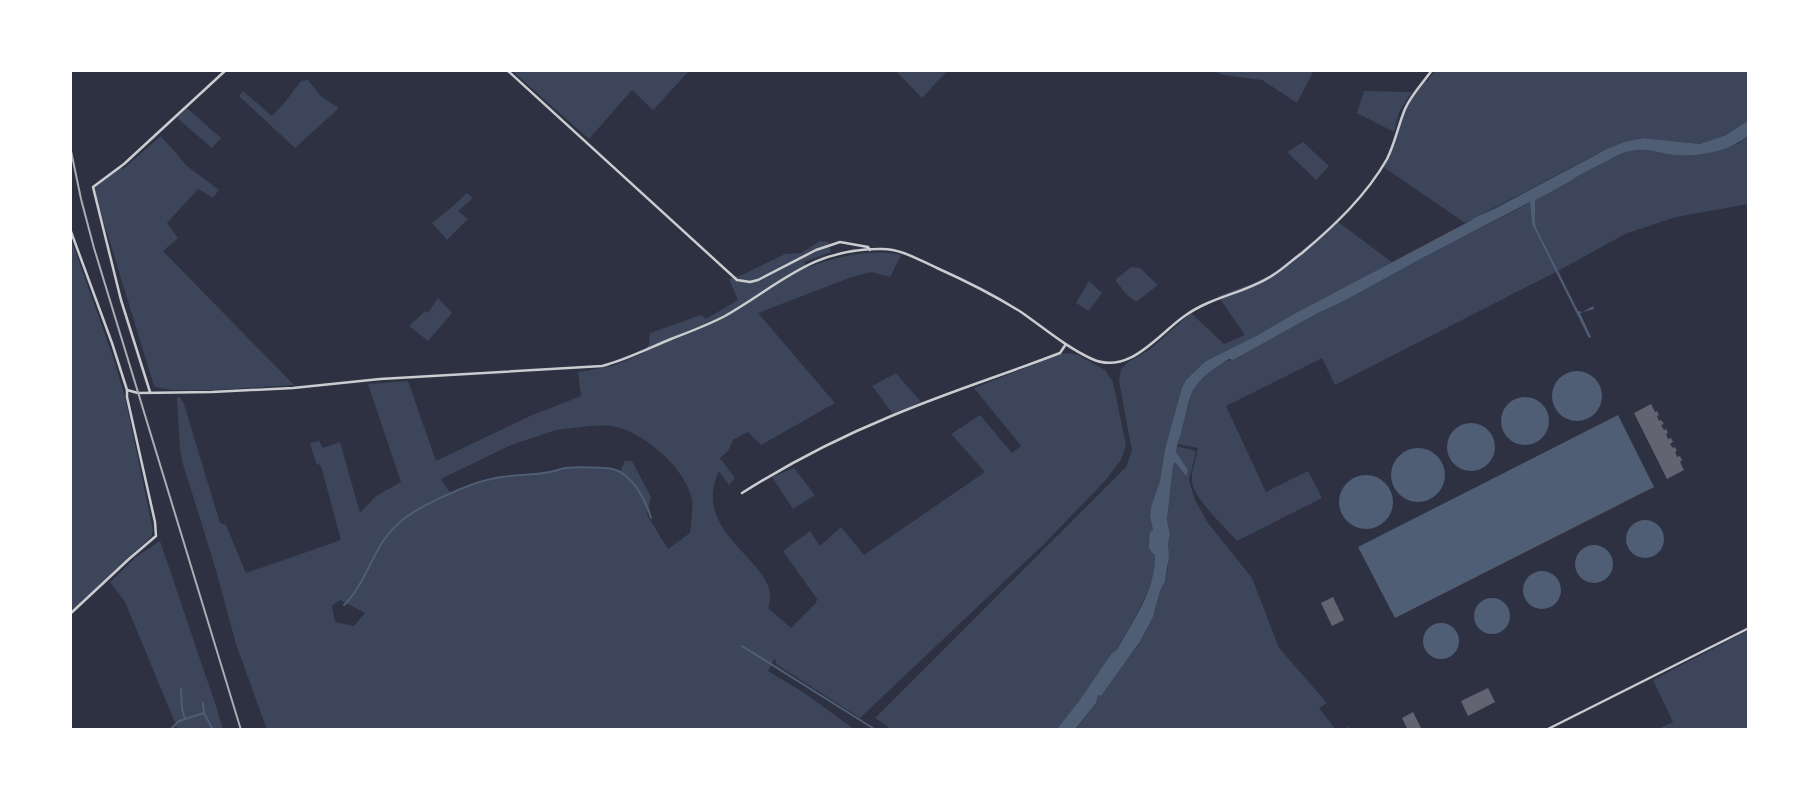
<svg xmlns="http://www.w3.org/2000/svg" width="1819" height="800" font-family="Montserrat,sans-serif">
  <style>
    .green { fill: #3c4559; fill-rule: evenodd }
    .water { fill: #4f5d75 }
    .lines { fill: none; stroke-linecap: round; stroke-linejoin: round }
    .stream { stroke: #4f5d75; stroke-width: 2 }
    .building { fill: #626471 }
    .minor { stroke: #caccd0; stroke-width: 2.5 }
    .rail { stroke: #abadb3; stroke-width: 2 }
  </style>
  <rect width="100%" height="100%" fill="#2d3142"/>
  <!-- green -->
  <path class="green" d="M511,70H690L653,110L632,90L589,139Z
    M895,70H948L922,98Z
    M1209,70H1308L1313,72L1297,103L1262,80L1224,75Z
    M1435,70H1749V120L1726,135L1700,144L1643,138L1624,142L1599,153L1465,223L1382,166L1387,158L1406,107L1425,80L1427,82Z
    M308,80L322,97L339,108L295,148L239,96L243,91L272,116L285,102L301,81Z
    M1364,91L1412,92L1399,112L1394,132L1357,113Z
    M187,108L221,138L212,148L177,118Z
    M1749,135V204L1676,217L1625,234L1558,271L1535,224V200L1591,169L1619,154L1632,150L1648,149L1669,154L1738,144Z
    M161,136L187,166L219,190L213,198L198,189L167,223L178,238L163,251L294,385C267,386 173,396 154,386L93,187L120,166L123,169Z
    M1303,142L1329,166L1316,180L1287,152Z
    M467,193L473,198L458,211L468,219L447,240L432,223L451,208Z
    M1531,202L1532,224L1556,272L1335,385L1322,358L1226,406L1266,492L1308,471L1322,498L1237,541C1225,528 1194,498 1192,482C1191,472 1196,459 1198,448L1177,444C1186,416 1186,386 1213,369C1219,364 1226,360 1233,360L1318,313L1346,300L1413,263Z
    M1338,222L1392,262L1256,336L1206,361L1170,433L1165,449L1160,479L1150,516L1153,530L1150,532L1148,544C1150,547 1153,550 1155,553C1163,575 1127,630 1117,650L1111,654L1079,701L1056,730H892L875,718L1126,467L1132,451L1119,381L1121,369L1128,362L1149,350L1191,313L1224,344L1245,335L1218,296L1254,283L1275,272Z
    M70,236L114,360L125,397L153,530L151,537L70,612Z
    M820,241L828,242L831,252L804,262L806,268C836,257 869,248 901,255L890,277L872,272L852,277L758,313L835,403L761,445L748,432L733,440L728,451L720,458L735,478L729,485L719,471C688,538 785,562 768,608L791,628L816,603L817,599L783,551L810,531L820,546L841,527L864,555L985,472L951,434L980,415L1012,453L1021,446L974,388L1061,354L1068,353L1078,355L1105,370L1113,382L1126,445L1121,460L1105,481L1044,544L860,718L776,664L775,658L768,671L803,692L851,727L858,730H267L236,644L216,570L183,464L180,450L177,398L180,397L184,404L220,523L226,525L246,573L341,540L321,466L316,463L310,443L319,441L323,448L340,442L360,513L376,496L401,482L368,384L408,381L436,461L530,416L581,396L578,372L612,366L644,353L649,344L650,333L701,315L706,319L738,300L729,279L742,275L785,254L801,253ZM590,426C597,426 604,425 611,426C642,430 687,469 692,500C693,510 691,523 690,533L668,549L647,515L651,497L632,461H625L620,472L612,468H565L549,473L489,479L451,494L441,479L511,445L556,430ZM340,600L365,613L354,626L335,622L332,606Z
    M1131,267L1140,268L1158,285L1136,302L1127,295L1115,280Z
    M1089,281L1102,293L1089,311L1076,303Z
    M438,298L452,313L428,341L409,326L425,311L428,313Z
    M896,373L921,402L893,414L872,386Z
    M1177,446L1196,451L1189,480L1195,500L1208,523L1252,578L1279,648L1327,703L1319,708L1336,730H1075L1096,703L1098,695L1101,696L1140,643L1153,617L1160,591L1165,581L1168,568V545L1170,534L1167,520L1173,466Z
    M794,468L815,495L793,509L772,477Z
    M160,541L217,709L223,730H178L125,602L110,582L136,557Z
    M1749,630V730H1656L1673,722L1653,680Z"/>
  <!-- water -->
  <path class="water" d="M1749,120V135C1727,153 1695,158 1667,154C1654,151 1644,148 1630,151C1619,153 1611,159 1601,164C1578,175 1557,190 1535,200V224L1537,229L1578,311L1583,312L1593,306L1594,309L1580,313L1591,337L1589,338L1532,224L1530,202L1413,263L1346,300L1318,313L1233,360L1229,359C1180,388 1193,400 1177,446L1176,452L1188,470L1186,476L1175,462L1173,466L1167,520L1170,534L1168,545L1169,556L1165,581L1160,591L1153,617L1140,642L1101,696L1098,695L1096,703L1076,728L1075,730H1056L1079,701L1111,654L1117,650C1133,620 1156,590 1155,555C1146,549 1149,540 1150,532L1153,530L1150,516L1151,508L1160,480L1165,449L1182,388L1186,380L1206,361L1256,336L1296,313L1470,221L1474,218L1496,208L1607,149L1624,142L1643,138L1700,144L1726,135Z
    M1552 396a25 25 0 1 1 50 0a25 25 0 1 1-50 0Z
    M1501 421a24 24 0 1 1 48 0a24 24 0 1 1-48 0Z
    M1618,415L1654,487L1395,618L1358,547Z
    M1447 447a24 24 0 1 1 48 0a24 24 0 1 1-48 0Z
    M1391 475a27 27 0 1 1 54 0a27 27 0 1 1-54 0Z
    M1339 502a27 27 0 1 1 54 0a27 27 0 1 1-54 0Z
    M1626 539a19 19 0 1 1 38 0a19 19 0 1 1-38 0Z
    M1575 564a19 19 0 1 1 38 0a19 19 0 1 1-38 0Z
    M1523 590a19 19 0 1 1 38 0a19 19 0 1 1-38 0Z
    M1474 616a18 18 0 1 1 36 0a18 18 0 1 1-36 0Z
    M1423 641a18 18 0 1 1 36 0a18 18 0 1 1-36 0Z"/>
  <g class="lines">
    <!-- stream -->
    <path class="stream" d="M344,605C368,582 373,544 400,522C418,506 468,484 491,479C510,474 530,476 550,472C555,471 560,469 565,468C574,467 605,467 613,469C632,474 646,500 651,518
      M742,646L876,730
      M181,689L182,709L185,719
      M203,703L204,712
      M170,730L179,721L204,713L213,730"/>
  </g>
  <!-- building -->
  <path class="building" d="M1651,404L1655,412L1657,411L1659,415L1657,416L1659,421L1661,420L1664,424L1661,425L1664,430L1666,429L1668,433L1666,434L1668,439L1671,438L1673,442L1670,444L1673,448L1675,447L1677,451L1675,452L1677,457L1680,456L1682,460L1680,462L1684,470L1667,479L1634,413Z
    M1333,597L1344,620L1332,626L1321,603Z
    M1488,688L1495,702L1468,716L1461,701Z
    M1413,712L1422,730H1408L1402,718Z"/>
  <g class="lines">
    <!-- minor -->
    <path class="minor" d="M507,70L737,280L750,282L758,280L816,250L840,242L868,247L870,250
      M70,229L112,343L127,390V397L155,522L156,536L129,559L70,614
      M127,390L138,393L212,392L293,388L380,379L602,366C626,360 649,348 671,339C689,332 708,325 725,316C781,284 812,248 882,249C902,249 919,260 937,268C966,281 994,295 1021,312C1044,328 1066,347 1092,359C1130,376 1159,333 1186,315C1213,296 1246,293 1273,275C1283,269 1292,260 1302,253C1334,226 1366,196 1387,159C1395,143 1398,126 1405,109C1411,95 1423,83 1432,70
      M150,392L121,300L93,187L124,164L226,70
      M742,493C788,464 838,438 889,417C945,393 1003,375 1060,353L1066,344
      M1348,729L1349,730
      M1546,730L1749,628"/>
    <!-- rail -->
    <path class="rail" d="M70,146L81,199L94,248L241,730"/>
  </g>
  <!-- border -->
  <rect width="1819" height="800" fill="none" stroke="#ffffff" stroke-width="144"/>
</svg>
